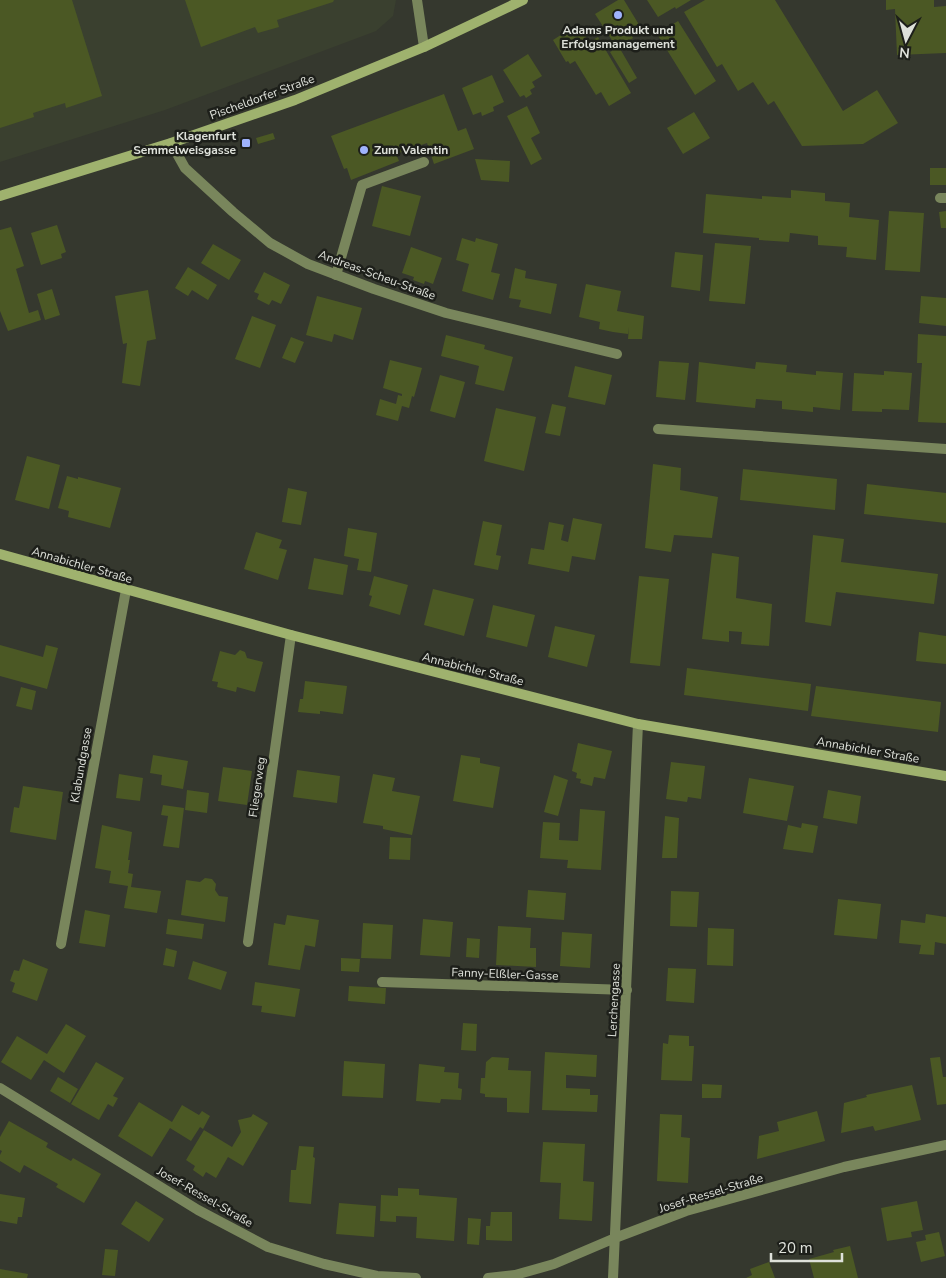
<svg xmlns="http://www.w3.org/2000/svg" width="946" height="1278" font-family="'Nunito Sans',sans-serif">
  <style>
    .built { fill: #3a402f }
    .building { fill: #4b5824 }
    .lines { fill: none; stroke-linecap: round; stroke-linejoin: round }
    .lane { stroke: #79865c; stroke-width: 10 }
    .street { stroke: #79865c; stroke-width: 10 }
    .secondary { stroke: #9fb26e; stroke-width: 10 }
    .poi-dot { fill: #9fb3fd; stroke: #1d1f1a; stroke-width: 2 }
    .labels { text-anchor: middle; stroke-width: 5; stroke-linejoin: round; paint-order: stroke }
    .poi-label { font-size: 12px; font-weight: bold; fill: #dee1da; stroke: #1d1f1a }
    .street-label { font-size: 12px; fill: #dee1da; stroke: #1d1f1a }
  </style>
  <rect width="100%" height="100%" fill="#35382e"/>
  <!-- built -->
  <path class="built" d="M0,0H396L393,16L376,31L165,110L0,162Z"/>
  <!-- building -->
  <path class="building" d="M0,0H72L102,96L66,108L65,103L33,113L34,117L0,128Z
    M185,0H334L333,2L277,20L279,27L258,33L255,27L201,47Z
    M618,0H624L641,28L631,34L633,38L622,45L620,42L615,45L595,14Z
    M647,0H691L676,9L675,7L658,17Z
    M705,0H775L843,111L877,90L898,123L863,144L802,146L774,101L768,105L753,82L738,91L722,64L717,67L684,12Z
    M886,0H934V7L946,6V53L897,55L895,9L886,10Z
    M678,21L716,81L695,95L657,34Z
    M578,24L589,42L598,37L631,93L609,106L601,92L596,95L575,61L570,64L568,61L566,62L553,40Z
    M619,47L637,78L629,83L610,52Z
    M528,54L542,76L532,82L535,87L530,90L532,94L526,98L524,95L520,97L503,70Z
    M492,75L504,102L493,107L494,111L482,116L481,112L473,115L462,88Z
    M444,94L458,131L466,128L474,149L434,164L427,143L396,154L399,161L351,180L347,168L344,169L331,136Z
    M527,106L540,133L531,138L542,159L531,165L507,116Z
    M694,112L710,138L683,154L667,128Z
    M273,133L275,139L258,144L256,138Z
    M475,159L510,161L509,182L481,180Z
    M930,168H946V185H930Z
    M382,186L421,196L410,236L372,226Z
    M791,190L825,193V201L850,203L849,217L879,220L876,260L846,257L847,247L818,245V236L790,233L789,242L759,240V238L703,233L706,194L762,199V196L791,198Z
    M889,211L924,213L920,272L885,270Z
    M946,211V228H941L939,212Z
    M57,225L66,252L61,254L62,258L41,265L31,233Z
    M11,227L24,266L16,269L29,313L38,310L41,320L8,331L0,311V230Z
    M462,238L475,242L476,238L498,244L491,272L500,274L493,300L462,291L469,264L456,260Z
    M715,243L751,246L745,304L709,301Z
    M213,244L241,260L229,280L201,263Z
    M411,247L442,258L433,284L425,281L424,284L413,280L414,277L402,273Z
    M675,252L703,255L700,291L671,287Z
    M188,267L217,285L208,300L192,290L188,296L175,288Z
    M515,268L526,271L525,278L557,284L551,314L519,307L521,300L509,298Z
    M264,272L290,285L281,304L272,300L269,305L257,299L259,294L254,292Z
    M586,284L621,291L617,311L644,316L642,339H628L629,327L628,334L613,332L599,329L600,322L579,317Z
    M52,289L60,315L45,320L37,294Z
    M148,290L156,339L147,341L140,386L122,383L127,343L123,344L115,296Z
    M317,296L362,308L353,340L334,334L332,342L306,335Z
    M921,296L946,298V326L919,323Z
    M252,316L276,325L260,368L235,359Z
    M918,334L946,336V423L918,422L922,363H917Z
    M446,335L485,345L484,349L513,357L504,391L475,384L479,366L441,356Z
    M291,337L304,342L295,363L282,358Z
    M390,360L422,368L414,397L412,396L409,408L402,406L398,421L376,415L380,399L396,404L398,395L402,396V394L383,388Z
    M659,361L689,363L685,400L656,397Z
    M699,362L755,369L756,362L787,365L786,372L816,375V371L843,373L840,410L813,407V412L782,409V401L756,399L755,408L696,402Z
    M575,366L612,375L605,405L568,397Z
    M884,371L912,373L909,410L882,409V412L852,411L854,373L884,375Z
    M440,375L465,382L455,418L430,411Z
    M552,404L566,407L560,436L545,433Z
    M496,408L536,417L524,471L484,461Z
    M27,456L60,465L49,509L15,500Z
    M653,464L681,468L680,490L718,497L712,538L674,535L671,552L645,548Z
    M743,469L837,479L835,510L740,500Z
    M67,476L78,479V477L121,488L110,528L68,517L69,511L58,508Z
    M867,484L946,493V523L864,514Z
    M288,488L307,492L301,525L282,522Z
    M573,518L602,524L595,560L572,556L569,572L528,564L531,548L544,550L549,522L564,525L561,540L568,542Z
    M483,521L502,525L496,555L501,556L498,570L474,565Z
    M348,528L377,533L371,572L357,570L359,559L344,556Z
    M256,532L282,540L279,548L287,550L278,580L244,569Z
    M813,535L844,539L841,562L938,574L934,604L836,592L831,626L805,622Z
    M712,553L739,557L736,598L772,604L769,646L741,644L742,632L729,631V642L702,639Z
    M314,558L348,565L343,595L308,589Z
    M374,576L408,585L400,615L369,606L372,596L369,595Z
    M639,576L669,579L660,666L630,663Z
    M433,589L474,599L464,636L424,625Z
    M493,605L535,615L527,647L486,637Z
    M555,626L595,635L587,667L548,657Z
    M919,632L946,636V664L916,661Z
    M0,645L43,657L46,645L58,648L47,689L0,676Z
    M240,650L245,652L247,658L263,662L255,692L237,687L236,692L217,687L218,682L212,681L220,651L235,655Z
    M687,668L811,684L808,711L684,695Z
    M305,681L347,686L343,714L320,711V714L298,712L300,699H303Z
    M816,686L941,702L938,732L811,716Z
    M21,687L36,691L32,710L16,706Z
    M578,743L612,751L605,779L594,777L592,786L580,783L581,779L576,778L577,773L572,771Z
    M153,755L188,761L183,789L161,785L162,775L150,773Z
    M461,755L480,758V763L500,767L493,808L453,801Z
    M671,762L705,766L701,799L688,797L687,802L666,799Z
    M223,767L252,771L247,805L218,801Z
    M297,770L340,776L337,803L293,797Z
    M119,774L143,778L140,801L116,798Z
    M373,774L395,778L392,791L420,796L412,835L383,829V826L363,823Z
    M554,775L568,780L558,816L544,812Z
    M749,778L794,786L787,821L743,813Z
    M23,786L63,792L56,840L10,832L14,807L19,808Z
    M187,790L209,793L207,813L185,810Z
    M828,790L861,796L857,824L823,818Z
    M163,805L184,808L179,848L163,846L168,816L161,815Z
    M580,809L605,811L601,870L567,868L568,860L540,858L543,822L560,823L559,840L578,841Z
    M665,816L679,818L677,858H662Z
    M802,823L818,826L813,853L783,849L788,825L801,828Z
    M102,825L132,832L128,860H130L128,873L133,874L131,887L161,891L157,913L124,908L128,886L109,883L111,871L95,868Z
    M390,837L411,838L410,860L389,859Z
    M205,878L212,879L216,884L215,890L219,896L228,897L225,922L181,915L186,880L200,882Z
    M528,890L566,893L564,920L526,917Z
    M671,891L699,892L697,927L670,926Z
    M838,899L881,904L877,939L834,935Z
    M85,910L110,915L105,947L79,943Z
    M926,914L946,917V944L935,942L934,955L919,954L921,945L899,943L901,920L925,923Z
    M287,915L319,920L315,947L305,945L300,970L268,965L274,923L285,925Z
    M168,919L204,924L202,939L166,934Z
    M423,919L453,922L450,957L420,955Z
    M363,923L393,925L391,959L361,958Z
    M498,926L531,928L530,948H536V967L496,965Z
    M708,928L734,929L733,966L707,965Z
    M562,932L592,934L590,968L560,966Z
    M467,938L480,939L479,958L466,957Z
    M166,948L177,951L174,967L163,965Z
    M341,958L360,959L359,972L341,971Z
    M23,959L48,969L37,1001L12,992L15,983L10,981L14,970L19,971Z
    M193,961L227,972L221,990L188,979Z
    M668,968L696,969L694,1003L666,1001Z
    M255,982L300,989L295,1017L261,1012L262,1006L252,1005Z
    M349,986L386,988L385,1004L348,1001Z
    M463,1023L477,1024L476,1051L461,1050Z
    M66,1024L86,1036L64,1073L44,1060L31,1080L1,1062L17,1036L47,1054Z
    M669,1035L689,1036V1046H694L692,1081L661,1080L663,1043L668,1044Z
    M545,1052L597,1055L596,1077L566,1075V1088L590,1089V1095H598L597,1112L542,1110Z
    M492,1057L509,1058L508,1070L531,1071L529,1113L507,1112V1098L485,1097V1094L480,1093L481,1078H485L486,1062Z
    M940,1057L943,1077H946V1104L937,1105L930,1058Z
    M344,1061L385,1064L383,1098L342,1096Z
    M96,1062L124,1078L113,1096L118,1098L113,1107L108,1104L99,1120L71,1104Z
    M419,1064L445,1067L444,1072L459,1073L458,1088L462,1089L461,1100L441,1099L440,1103L416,1101Z
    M58,1077L78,1089L70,1103L50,1091Z
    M702,1084L722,1085L721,1098H702Z
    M912,1085L921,1120L875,1131L873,1126L841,1133L844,1103L867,1097L866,1095Z
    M139,1102L172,1122L182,1105L199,1115L202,1111L210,1116L203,1129L200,1127L191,1141L170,1128L152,1157L118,1136Z
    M817,1111L825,1141L757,1159L759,1136L779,1131L777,1122Z
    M253,1114L268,1123L243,1166L228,1157L216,1178L206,1172L203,1177L193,1170L195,1166L186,1160L204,1130L232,1147L241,1132L238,1120L251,1117Z
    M660,1114L682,1115L681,1137L690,1138L688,1183L657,1181Z
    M9,1121L48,1143L46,1147L71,1161L73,1158L101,1174L84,1203L56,1187L58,1184L24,1165L20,1173L0,1161V1155L2,1151L0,1150V1137Z
    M543,1142L585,1144L583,1181L594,1182L592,1221L559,1219L561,1183L540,1182Z
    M299,1146L314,1147L313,1157L315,1158L311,1204L289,1202L291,1170H296Z
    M398,1188L419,1189V1195L457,1198L454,1241L416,1238L417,1217L396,1216V1222L380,1221L381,1195L398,1196Z
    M0,1194L25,1198L22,1217H18L17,1224L0,1221Z
    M136,1201L164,1219L149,1242L121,1224Z
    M917,1201L923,1230L911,1232L912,1237L887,1241L881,1208Z
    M339,1203L376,1206L374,1237L336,1234Z
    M491,1212H512V1241L486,1240V1226H490Z
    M468,1218L481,1219L479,1245L467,1244Z
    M939,1232L945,1256L921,1262L916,1242L926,1240L925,1235Z
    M850,1246L858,1278H814L809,1259L834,1252L833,1250Z
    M105,1249L118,1250L115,1276L102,1275Z
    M769,1262L775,1278H746L752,1275L750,1269Z
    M0,1269L28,1274L27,1278H0Z"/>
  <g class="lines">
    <!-- lane -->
    <path class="lane" d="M940,198H946
      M336,275L362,185L424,162
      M658,429L946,449"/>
    <!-- street -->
    <path class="street" d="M417,0L424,47
      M171,143L185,168L233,212L270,243L308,264L374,289L446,313L617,354
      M248,942L291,635
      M61,944L126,590
      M382,982L627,990
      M0,1088L198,1210L268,1247L324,1264L377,1276L416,1278
      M488,1278L515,1275L554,1264L615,1238L686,1211L844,1167L946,1145
      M613,1278L638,724"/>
    <!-- secondary -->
    <path class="secondary" d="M0,196L171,143L295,100L424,47L523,0
      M0,554L291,635L638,724L946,776"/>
  </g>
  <!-- markers -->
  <g class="poi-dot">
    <circle cx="618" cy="15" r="5"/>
    <rect x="241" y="138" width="10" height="10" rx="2.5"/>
    <circle cx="364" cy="150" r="5"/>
  </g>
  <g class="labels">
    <!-- poi labels -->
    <g class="poi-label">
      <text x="618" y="34">Adams Produkt und<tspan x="618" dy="14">Erfolgsmanagement</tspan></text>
      <text x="236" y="140" text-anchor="end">Klagenfurt<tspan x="236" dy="14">Semmelweisgasse</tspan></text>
      <text x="374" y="154" text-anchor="start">Zum Valentin</text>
    </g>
    <!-- street labels -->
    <g class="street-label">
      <text transform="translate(262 97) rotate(-20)" y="4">Pischeldorfer Straße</text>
      <text transform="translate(377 275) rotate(20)" y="4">Andreas-Scheu-Straße</text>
      <text transform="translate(82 565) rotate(16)" y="4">Annabichler Straße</text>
      <text transform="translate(473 669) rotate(14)" y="4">Annabichler Straße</text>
      <text transform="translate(868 750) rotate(10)" y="4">Annabichler Straße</text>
      <text transform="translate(81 765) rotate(-80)" y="4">Klabundgasse</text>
      <text transform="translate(257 787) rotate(-82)" y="4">Fliegerweg</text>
      <text transform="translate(505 974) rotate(2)" y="4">Fanny-Elßler-Gasse</text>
      <text transform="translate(614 1000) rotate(-87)" y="4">Lerchengasse</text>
      <text transform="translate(711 1193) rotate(-17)" y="4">Josef-Ressel-Straße</text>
      <text transform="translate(205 1197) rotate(30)" y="4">Josef-Ressel-Straße</text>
    </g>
  </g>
  <!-- north arrow -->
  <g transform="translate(906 40) rotate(186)" stroke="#1d1f1a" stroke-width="4" paint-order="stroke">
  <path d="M0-4L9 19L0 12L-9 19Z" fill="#dee1da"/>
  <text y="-8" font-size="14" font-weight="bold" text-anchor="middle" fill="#dee1da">N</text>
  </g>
  <!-- scale -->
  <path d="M771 1253v8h71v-8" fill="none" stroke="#dee1da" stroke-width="2.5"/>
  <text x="778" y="1253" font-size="15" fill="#dee1da" stroke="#1d1f1a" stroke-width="4" paint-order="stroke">20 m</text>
</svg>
